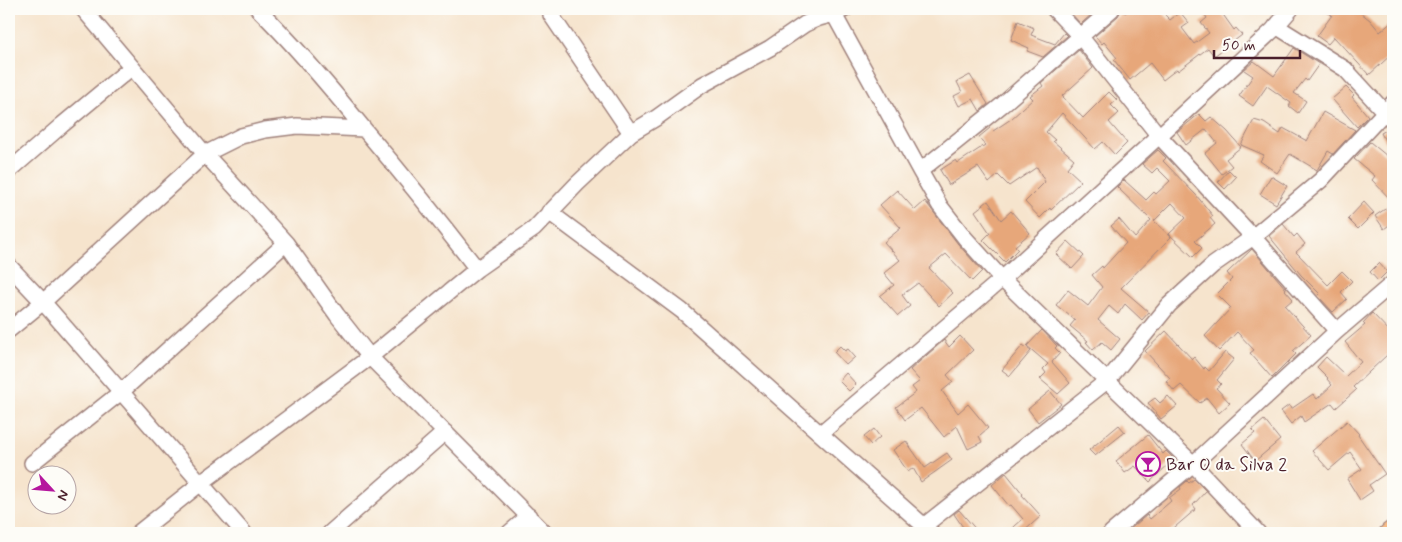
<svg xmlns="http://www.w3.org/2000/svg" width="1402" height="542" font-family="Mynerve,sans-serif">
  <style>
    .building { fill: #e7a77a }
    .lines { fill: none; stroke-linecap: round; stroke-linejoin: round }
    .minor-casing { stroke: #a0827c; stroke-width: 18 }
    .major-casing { stroke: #a0827c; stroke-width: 21 }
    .minor { stroke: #fff; stroke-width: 15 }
    .major { stroke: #f8bd89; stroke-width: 19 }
    .labels { text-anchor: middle; stroke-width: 4; stroke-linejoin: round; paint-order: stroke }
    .poi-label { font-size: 18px; fill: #4a1f2b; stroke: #fdfcf7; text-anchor: start }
  </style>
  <rect width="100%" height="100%" fill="#fdfcf7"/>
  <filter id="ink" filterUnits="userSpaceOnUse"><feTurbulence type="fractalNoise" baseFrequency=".02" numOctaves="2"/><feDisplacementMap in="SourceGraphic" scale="10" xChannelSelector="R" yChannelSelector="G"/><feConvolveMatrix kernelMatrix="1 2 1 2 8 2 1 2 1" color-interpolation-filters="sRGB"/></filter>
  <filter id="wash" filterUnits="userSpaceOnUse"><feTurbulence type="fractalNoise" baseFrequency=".0096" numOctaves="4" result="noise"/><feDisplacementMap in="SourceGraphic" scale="20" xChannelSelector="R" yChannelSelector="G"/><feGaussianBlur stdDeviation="1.12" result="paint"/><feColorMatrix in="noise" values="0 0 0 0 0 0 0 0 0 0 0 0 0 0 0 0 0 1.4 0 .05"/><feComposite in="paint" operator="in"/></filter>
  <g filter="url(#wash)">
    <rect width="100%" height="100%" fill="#f6e4cd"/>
    <g id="blocks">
      <!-- building -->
      <path class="building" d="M1067,9H1093L1095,11L1081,24Z
        M1122,9L1125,13L1130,9H1159L1170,20L1180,12L1189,23L1182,28L1194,44L1209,33L1201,23L1207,18L1201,9H1219L1234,30L1236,28L1242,35L1214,56L1208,48L1178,71L1177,69L1163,80L1150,63L1130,80L1114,60L1117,58L1104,42L1102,44L1095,36L1118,16Z
        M1321,9H1356L1370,20L1380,32L1393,21V53L1369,75L1334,37L1328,44L1317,36L1332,15Z
        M1018,21L1034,28L1031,35L1055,44L1064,33L1067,36L1043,57L1027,51L1029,48L1011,40Z
        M1294,48L1319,64L1307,81L1305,79L1294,93L1306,101L1298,113L1289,106L1291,103L1267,86L1253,106L1239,96L1253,76L1244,70L1254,61L1274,76Z
        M1079,50L1093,68L1062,96L1083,118L1109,92L1117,100L1111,105L1119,113L1109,122L1127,143L1115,155L1103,142L1095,149L1062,113L1046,132L1055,140L1053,141L1074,159L1067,168L1081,181L1051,210L1050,208L1040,218L1025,202L1045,182L1037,167L1009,186L998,175L989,183L978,167L949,185L940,170L956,160L958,163L985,145L979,137L990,128L993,131L1011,119L1033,99L1030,96L1043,86L1041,83Z
        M970,75L988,104L980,111L973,99L959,106L954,96L962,92L957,82Z
        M1346,87L1354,95L1352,97L1368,116L1357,127L1332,99Z
        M1323,112L1355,130L1333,154L1328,151L1317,170L1290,154L1277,173L1260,161L1264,155L1241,145L1254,120L1264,123L1280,134L1283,128L1307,141Z
        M1199,114L1206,121L1211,117L1227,131L1241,147L1226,159L1232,166L1222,174L1205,153L1217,143L1206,129L1186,145L1177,132Z
        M1388,129L1393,130V156L1381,133Z
        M1370,142L1393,161V202L1372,180L1375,176L1354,159Z
        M1158,150L1166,158L1163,161L1196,195L1213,216L1210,218L1215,224L1195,241L1202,248L1193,257L1169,234L1186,218L1172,203L1154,221L1171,237L1121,288L1149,312L1142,320L1125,304L1118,314L1109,306L1098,320L1120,339L1111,350L1102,342L1093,350L1086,342L1088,341L1070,326L1075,320L1056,305L1068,290L1088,306L1102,287L1092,275L1102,266L1103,268L1126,243L1111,226L1119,219L1135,238L1151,220L1117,187L1124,180L1146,200L1154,192L1156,194L1170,181L1157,168L1152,173L1142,164Z
        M1229,170L1236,177L1225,189L1218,182Z
        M1271,176L1287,186L1276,204L1260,194Z
        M897,190L915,210L925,201L958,244L982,271L972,281L946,254L929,268L953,293L939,306L918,283L902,295L910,306L898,316L880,296L894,285L884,273L900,260L884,242L901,228L880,205Z
        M988,201L1001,220L1011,211L1030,233L1015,246L1018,249L1005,262L983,240L990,233L975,211Z
        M1364,202L1374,213L1358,229L1348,219Z
        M1388,207L1393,214V222L1384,229L1375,216Z
        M1283,224L1294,237L1297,234L1305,244L1296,252L1328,285L1342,271L1352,281L1341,292L1347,299L1333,312L1318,296L1320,294L1301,275L1269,236Z
        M1068,241L1084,256L1072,269L1056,254Z
        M1252,249L1286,289L1285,290L1293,299L1285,306L1311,335L1293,351L1296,354L1272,378L1250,353L1254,350L1237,332L1219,351L1205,336L1231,308L1217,294L1232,279L1227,273Z
        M1379,263L1387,272L1378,281L1370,272Z
        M1372,313L1393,335V362L1387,355L1353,387L1356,390L1336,408L1332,403L1304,422L1301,416L1291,424L1281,411L1289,405L1291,409L1313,394L1317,399L1332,385L1327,379L1328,378L1317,367L1326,357L1346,376L1361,362L1345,342L1365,325L1363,323Z
        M1042,330L1057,346L1055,348L1060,353L1052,362L1070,383L1058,394L1040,379L1046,373L1043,369L1048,364L1027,346Z
        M1166,331L1192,359L1194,357L1204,369L1205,367L1209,371L1225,352L1234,359L1217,380L1221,384L1216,388L1230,403L1219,413L1207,398L1200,403L1181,385L1174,391L1166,381L1170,378L1145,351Z
        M960,336L973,350L947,375L953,382L942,391L958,413L968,404L988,428L979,436L982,442L968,449L957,426L944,437L921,408L905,420L896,407L916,392L912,387L920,381L910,370L944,340L949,347Z
        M1023,345L1031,351L1010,376L1002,370Z
        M840,346L845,351L848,349L855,357L846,365L834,352Z
        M846,373L856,384L849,391L839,381Z
        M1050,391L1061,404L1038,422L1028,409Z
        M1168,396L1177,406L1161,419L1148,403L1155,398L1160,403Z
        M1264,420L1280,440L1255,461L1242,444L1255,433L1252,430Z
        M1347,421L1359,434L1358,435L1385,474L1369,485L1373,491L1360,500L1347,479L1362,469L1350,452L1329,470L1312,451Z
        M1119,425L1125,432L1095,456L1089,450Z
        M874,429L880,437L871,445L864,437Z
        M1148,435L1163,454L1166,451L1174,459L1150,482L1135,466L1125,473L1116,461Z
        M906,441L925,468L947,453L952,460L921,482L913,468L908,472L893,450Z
        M1006,473L1023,494L1022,495L1041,516L1022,533H1007L1023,519L1011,505L1009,506L992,485Z
        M1194,479L1206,491L1193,505L1196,509L1168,533H1131L1129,530L1147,515L1150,519L1171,501L1169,498L1181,489L1180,487L1187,481L1189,483Z
        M959,510L979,533H967L954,514Z"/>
    </g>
  </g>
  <g filter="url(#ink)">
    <use href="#blocks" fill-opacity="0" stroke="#a0827c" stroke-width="1"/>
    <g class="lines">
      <defs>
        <path id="minor" d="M83,9L205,154L286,243L337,315L370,357L545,533
          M258,9C296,46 330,87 364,129C403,175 440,221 477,269
          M831,9L920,171L940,206L965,238L1002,279L1193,464L1258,533
          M1054,9L1080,36L1159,136L1253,237L1337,331
          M551,15L631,133
          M1276,26L1345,69L1393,121
          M9,171L62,125L132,67
          M920,171L1002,105L1112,9
          M549,212L682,311L932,533
          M9,266L43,302L244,533
          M9,330L43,302L205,154L241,136L265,130L297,126L364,129
          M821,433L1002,279L1159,136L1273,30L1291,9
          M32,463L121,392L286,243
          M925,525L1108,380L1169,305L1213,265L1253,237L1321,180L1393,103
          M138,533L201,483L370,357L477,269L534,229L577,184L631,133L656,118L702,85L770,48L805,24L819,18L834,14L845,9
          M330,533L445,432
          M509,533L529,516
          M1111,533L1193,464L1337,331L1393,283"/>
        <path id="major" d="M1389,533L1393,530"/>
      </defs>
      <!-- minor casing -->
      <use href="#minor" class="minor-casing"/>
      <!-- major casing -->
      <use href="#major" class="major-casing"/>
      <!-- minor -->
      <use href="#minor" class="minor"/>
      <!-- major -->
      <use href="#major" class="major"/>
    </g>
  </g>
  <!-- icons -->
  <defs>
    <symbol id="bar-ring" viewBox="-11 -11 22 22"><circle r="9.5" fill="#fdfcf7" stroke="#b5179e" stroke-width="1.5"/><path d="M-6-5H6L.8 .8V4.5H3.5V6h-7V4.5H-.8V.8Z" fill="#b5179e"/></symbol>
  </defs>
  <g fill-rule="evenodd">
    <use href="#bar-ring" x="1134" y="450" width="28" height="28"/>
  </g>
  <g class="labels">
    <!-- poi labels -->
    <g class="poi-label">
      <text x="1166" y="470">Bar O da Silva 2</text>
    </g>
  </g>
  <!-- margin -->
  <rect width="1402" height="542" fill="none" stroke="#fdfcf7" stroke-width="30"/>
  <!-- north arrow -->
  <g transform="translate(52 490) rotate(116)"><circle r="24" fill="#fdfcf7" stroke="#b5a4a5"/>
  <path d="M0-4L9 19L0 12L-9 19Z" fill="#b5179e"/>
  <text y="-8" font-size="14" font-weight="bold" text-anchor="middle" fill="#4a1f2b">N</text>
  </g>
  <!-- scale -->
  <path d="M1214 50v8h86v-8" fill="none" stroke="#4a1f2b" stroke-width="2.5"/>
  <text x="1222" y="50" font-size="15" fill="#4a1f2b" stroke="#fdfcf7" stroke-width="4" paint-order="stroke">50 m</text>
</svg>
